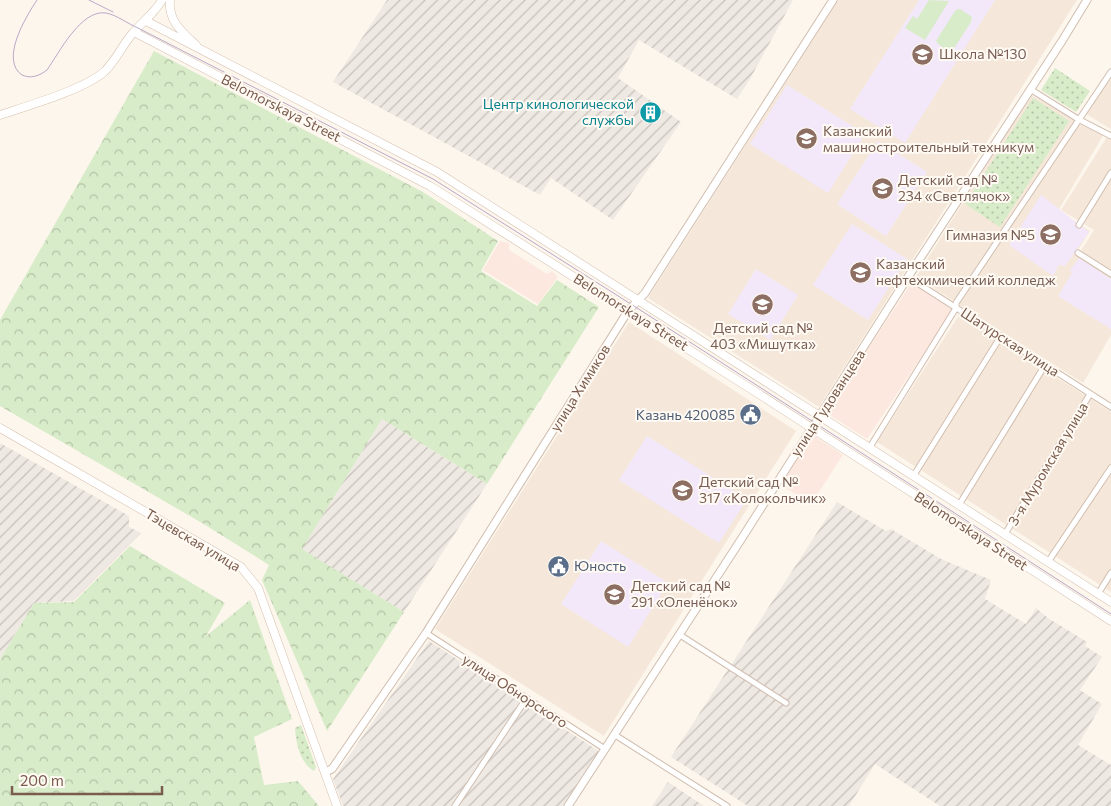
<svg xmlns="http://www.w3.org/2000/svg" width="1111" height="806" font-family="Commissioner,sans-serif">
  <style>
    .residential { fill: #f5e8da }
    .commercial { fill: #fde8e0 }
    .industrial { fill: url(#industrial-furrows) }
    .education { fill: #f3e8fa }
    .grass { fill: url(#grass-dots) }
    .forest { fill: url(#forest-crowns) }
    .pitch { fill: #d8ecc9 }
    .lines { fill: none; stroke-linecap: round; stroke-linejoin: round }
    .minor-casing { stroke: #d1beb0; stroke-width: 7 }
    .tertiary-casing { stroke: #d1beb0; stroke-width: 9 }
    .secondary-casing { stroke: #d6c0b0; stroke-width: 9 }
    .minor { stroke: #fff; stroke-width: 5 }
    .tertiary { stroke: #fff; stroke-width: 7 }
    .secondary { stroke: #fff; stroke-width: 8 }
    .tram { stroke: #b9a8c9; stroke-width: 1 }
    .labels { text-anchor: middle; stroke-width: 4; stroke-linejoin: round; paint-order: stroke }
    .education-label { font-size: 14px; fill: #785e54; stroke: #fffaf3; text-anchor: start }
    .culture-label { font-size: 14px; fill: #0d838f; stroke: #fffaf3; text-anchor: end }
    .street-label { font-size: 14px; fill: #7a5c4d; stroke: #fffaf3 }
    .service-label { font-size: 14px; fill: #4e5e75; stroke: #fffaf3; text-anchor: end }
  </style>
  <defs>
    <pattern id="industrial-furrows" width="10" height="10" patternUnits="userSpaceOnUse" patternTransform="scale(1.25)"><rect width="10" height="10" fill="#efe9e4"/><path d="M-1 1l2-2M0 10L10 0M9 11l2-2" fill="none" stroke="#c7c0bb"/></pattern>
    <pattern id="grass-dots" width="8" height="8" patternUnits="userSpaceOnUse" patternTransform="scale(1.25)"><rect width="8" height="8" fill="#d8ecc9"/><path d="M2 2h.1M6 6h.1" fill="none" stroke="#b4c2a5" stroke-width="1.8" stroke-linecap="round"/></pattern>
    <pattern id="forest-crowns" width="20" height="18" patternUnits="userSpaceOnUse" patternTransform="scale(1.25)"><rect width="20" height="18" fill="#d8ecc9"/><path d="M2 6a3 3 0 1 1 6 0M12 15a3 3 0 1 1 6 0" fill="none" stroke="#b4c2a5"/></pattern>
  </defs>
  <rect width="100%" height="100%" fill="#fdf6ec"/>
  <!-- residential -->
  <path class="residential" d="M838,0H1077L819,407L648,298Z
    M1111,75V129L1086,114Z
    M1031,95L1104,134L1058,211L1090,231L1076,253L1111,275V335L1083,383L916,277Z
    M1107,137L1111,140V271L1080,252L1094,230L1061,210Z
    M959,315L1111,412V592L877,442Z
    M629,322L796,431L604,736L435,629Z"/>
  <!-- commercial -->
  <path class="commercial" d="M500,241L509,243V250L547,274L552,271L558,277L538,304L483,270Z
    M912,282L953,309L867,439L830,415V414L827,411Z
    M813,435L843,455L811,504L781,485Z"/>
  <!-- industrial -->
  <path class="industrial" d="M387,0H793L750,79L737,99L639,40L618,78L681,122L613,220L551,178L540,195L333,82Z
    M382,419L487,484L404,612L301,549Z
    M0,443L129,516V527L141,533L73,601L34,603L0,659Z
    M837,502L886,531L891,529L941,559L991,580L985,599L1026,624L1036,608L1048,618L1087,642L1085,646L1102,657L1080,690L1102,704L1078,745L1111,765V806H940L875,764L849,806H748L671,757Z
    M429,641L600,752L564,806H343L333,779Z
    M668,782L704,806H652Z"/>
  <!-- education -->
  <path class="education" d="M919,0H995L905,143L850,109Z
    M787,85L865,134L828,193L750,144Z
    M878,141L927,172L886,236L837,204Z
    M1041,195L1089,232L1065,266L1059,265L1053,276L1009,245Z
    M852,224L907,259L868,320L813,285Z
    M1079,258L1111,279V329L1058,296L1072,273L1070,270Z
    M756,269L798,295L770,340L728,314Z
    M647,436L747,499L719,543L619,480Z
    M601,541L668,583L628,647L561,604Z"/>
  <!-- grass -->
  <path class="grass" d="M1055,68L1090,91L1076,112L1041,90Z
    M1033,98L1069,121L1000,227L965,204Z
    M301,725L316,767L314,771C300,763 296,743 295,728Z"/>
  <!-- forest -->
  <path class="forest" d="M154,51L423,192L498,241L481,271L537,306L557,280L599,307L487,484L382,419L302,549L404,612L327,731L262,580L269,565L202,523L0,406V320Z
    M130,546L225,603L206,636L250,600L292,719L254,737L264,785L298,781L319,806H0V659L34,603L74,602Z"/>
  <!-- pitch -->
  <path class="pitch" d="M929,0L949,1L925,40L905,28L913,16L917,19Z
    M958,9H960L972,17L971,22L955,47L951,50C946,50 939,46 936,41L955,11Z"/>
  <g class="lines">
    <defs>
      <path id="minor" d="M1030,89L1078,119L1111,136
        M1079,225L1111,173
        M1078,253L1111,274
        M908,277L1111,407
        M870,447L956,308V303L1111,72
        M914,475L1001,336
        M959,505L1045,365
        M1005,534L1090,394
        M1048,562L1111,468
        M1098,594L1111,573
        M426,633L605,749
        M680,635L786,703
        M615,735L727,806
        M455,806L526,699"/>
      <path id="tertiary" d="M325,772L332,769L426,633L628,311L645,293L833,0
        M568,806L742,538L908,277L1062,41L1087,0"/>
      <path id="secondary" d="M170,0C168,21 182,32 196,45
        M146,21L437,172L1111,602
        M134,32L430,186L759,394L1111,621
        M0,115C27,106 86,89 105,71C116,60 122,46 132,34C142,22 154,14 162,0
        M0,428L241,567L258,588L337,806"/>
    </defs>
    <!-- minor casing -->
    <use href="#minor" class="minor-casing"/>
    <!-- tertiary casing -->
    <use href="#tertiary" class="tertiary-casing"/>
    <!-- secondary casing -->
    <use href="#secondary" class="secondary-casing"/>
    <!-- minor -->
    <use href="#minor" class="minor"/>
    <!-- tertiary -->
    <use href="#tertiary" class="tertiary"/>
    <!-- secondary -->
    <use href="#secondary" class="secondary"/>
    <!-- tram -->
    <path class="tram" d="M37,0C25,18 0,60 22,75C31,79 39,76 47,70C59,53 81,9 106,13C117,15 128,24 138,28L433,179L634,306L1111,614
      M89,0L113,12"/>
  </g>
  <!-- icons -->
  <defs>
    <symbol id="school-disc" viewBox="-11 -11 22 22"><circle r="9.5" fill="#8d6e63" stroke="#fffaf3"/><path d="M0-5L7-2L0 1L-7-2ZM-4 1L0 2.5L4 1V4Q0 6-4 4Z" fill="#fff"/></symbol>
    <symbol id="building-disc" viewBox="-11 -11 22 22"><circle r="9.5" fill="#0f9aa8" stroke="#fffaf3"/><path d="M-4-6H4V6H1V3H-1V6H-4ZM-2.5-4.3h1.7v1.8h-1.7ZM.8-4.3h1.7v1.8H.8ZM-2.5-1h1.7V.8h-1.7ZM.8-1h1.7V.8H.8Z" fill="#fff"/></symbol>
    <symbol id="university-disc" viewBox="-11 -11 22 22"><circle r="9.5" fill="#8d6e63" stroke="#fffaf3"/><path d="M0-5L7-2L0 1L-7-2ZM-4 1L0 2.5L4 1V4Q0 6-4 4Z" fill="#fff"/></symbol>
    <symbol id="civic-disc" viewBox="-11 -11 22 22"><circle r="9.5" fill="#5c6f8a" stroke="#fffaf3"/><path d="M-.6-6.5H3V-4.5H.6V-3L4-1V1h2V6H-6V1h2V-1L-.6-3ZM-1.2 2.5V6h2.4V2.5Z" fill="#fff"/></symbol>
  </defs>
  <g fill-rule="evenodd">
    <use href="#school-disc" x="910" y="42" width="25" height="25"/>
    <use href="#building-disc" x="638" y="100" width="25" height="25"/>
    <use href="#university-disc" x="794" y="126" width="25" height="25"/>
    <use href="#school-disc" x="870" y="176" width="25" height="25"/>
    <use href="#school-disc" x="1038" y="222" width="25" height="25"/>
    <use href="#university-disc" x="848" y="260" width="25" height="25"/>
    <use href="#school-disc" x="750" y="292" width="25" height="25"/>
    <use href="#civic-disc" x="738" y="402" width="25" height="25"/>
    <use href="#school-disc" x="670" y="478" width="25" height="25"/>
    <use href="#civic-disc" x="546" y="554" width="25" height="25"/>
    <use href="#school-disc" x="602" y="582" width="25" height="25"/>
  </g>
  <g class="labels">
    <!-- education labels -->
    <g class="education-label">
      <text x="939" y="59">Школа №130</text>
      <text x="823" y="136">Казанский<tspan x="823" dy="16">машиностроительный техникум</tspan></text>
      <text x="898" y="185">Детский сад №<tspan x="898" dy="16">234 «Светлячок»</tspan></text>
      <text x="1035" y="240" text-anchor="end">Гимназия №5</text>
      <text x="876" y="269">Казанский<tspan x="876" dy="16">нефтехимический колледж</tspan></text>
      <text x="763" y="333" text-anchor="middle">Детский сад №<tspan x="763" dy="16">403 «Мишутка»</tspan></text>
      <text x="699" y="487">Детский сад №<tspan x="699" dy="16">317 «Колокольчик»</tspan></text>
      <text x="631" y="591">Детский сад №<tspan x="631" dy="16">291 «Оленёнок»</tspan></text>
    </g>
    <!-- culture labels -->
    <g class="culture-label">
      <text x="634" y="109">Центр кинологической<tspan x="634" dy="16">службы</tspan></text>
    </g>
    <!-- street labels -->
    <g class="street-label">
      <text transform="translate(281 108) rotate(27)" y="5">Belomorskaya Street</text>
      <text transform="translate(631 312) rotate(32)" y="5">Belomorskaya Street</text>
      <text transform="translate(1010 342) rotate(33)" y="5">Шатурская улица</text>
      <text transform="translate(580 388) rotate(-58)" y="5">улица Химиков</text>
      <text transform="translate(828 403) rotate(-57)" y="5">улица Гудованцева</text>
      <text transform="translate(1048 464) rotate(-59)" y="5">3-я Муромская улица</text>
      <text transform="translate(971 531) rotate(33)" y="5">Belomorskaya Street</text>
      <text transform="translate(193 540) rotate(31)" y="5">Тэцевская улица</text>
      <text transform="translate(515 691) rotate(33)" y="5">улица Обнорского</text>
    </g>
    <!-- service labels -->
    <g class="service-label">
      <text x="735" y="420">Казань 420085</text>
      <text x="574" y="571" text-anchor="start">Юность</text>
    </g>
  </g>
  <!-- scale -->
  <path d="M12 786v8h150v-8" fill="none" stroke="#7a5c4d" stroke-width="2.5"/>
  <text x="20" y="786" font-size="15" fill="#7a5c4d" stroke="#fffaf3" stroke-width="4" paint-order="stroke">200 m</text>
</svg>
